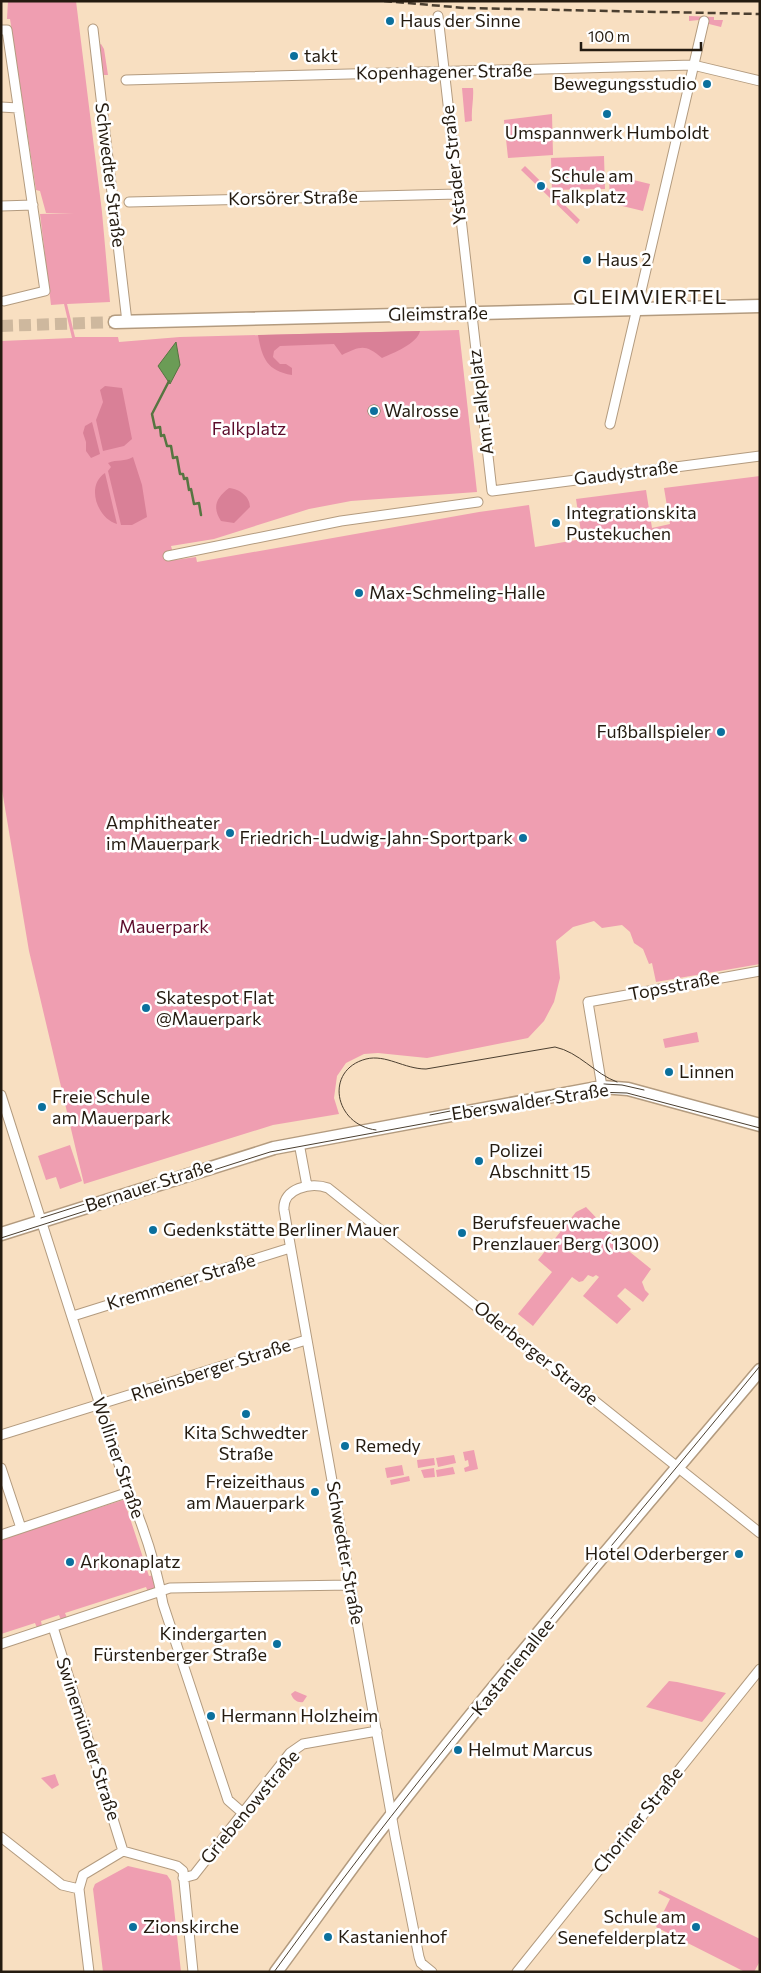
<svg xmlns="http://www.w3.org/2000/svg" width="761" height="1973" font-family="Commissioner,sans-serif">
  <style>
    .green { fill: #ef9eb1 }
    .forest { fill: #d98097 }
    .water { fill: #6b9c56; stroke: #567541 }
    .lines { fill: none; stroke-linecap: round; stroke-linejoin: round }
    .stream { stroke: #567541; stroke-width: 2.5 }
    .secondary-tunnel { stroke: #ceb89e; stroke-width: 12; stroke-dasharray: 12 6; stroke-linecap: butt }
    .street-casing { stroke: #b39b7f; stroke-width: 11 }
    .secondary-casing { stroke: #b39b7f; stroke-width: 15 }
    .street { stroke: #fff; stroke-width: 9 }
    .secondary { stroke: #fff; stroke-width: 12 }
    .tram { stroke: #4b3f30; stroke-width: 1 }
    .rail { stroke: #4b3f30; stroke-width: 2.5; stroke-dasharray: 8 4; stroke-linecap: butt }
    .poi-dot { fill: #0b709d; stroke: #fff; stroke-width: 2 }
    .labels { text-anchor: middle; stroke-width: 5; stroke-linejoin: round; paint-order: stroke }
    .poi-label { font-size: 18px; fill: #241b10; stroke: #fff; text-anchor: start }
    .street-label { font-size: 18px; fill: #241b10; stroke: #fff }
    .park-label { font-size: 18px; fill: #5b0b2a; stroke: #fff }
    .quarter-label { font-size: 20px; letter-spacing: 1px; fill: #241b10; stroke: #fff }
  </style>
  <rect width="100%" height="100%" fill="#f8dfc1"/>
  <!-- green -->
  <path class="green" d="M8,1H76L102,212L110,302L67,304L75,337H118L119,342L180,337L459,330L477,492L351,501L309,509L214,539L171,546L175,560L196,557L197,562L479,512L529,505L535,547L582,539L576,499L646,490L652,528L670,524L664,488L760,476V964L656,982L652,963L649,964L643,949L634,943L630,932L622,925L602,928L594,921L573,927L556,941L560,978L554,1002L544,1021L528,1038L427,1058L378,1053L364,1054L346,1063L337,1076L334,1098L339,1114L273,1125L84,1184L29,951L1,784V341L72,338L64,304L51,305L40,214L74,213H46L40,191L36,190L10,19H7Z
    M689,16L714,17V20H723L721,27L709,24V19L689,21Z
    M101,44L104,49L108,75H102L99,45Z
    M462,88H473C474,100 471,109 472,121L465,122Z
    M552,114L553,155L508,158L504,120Z
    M604,156L605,189L552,190L551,158Z
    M525,166L580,220L577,224L521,170Z
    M609,174L650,184L643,211L610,203Z
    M697,1032L699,1042L665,1048L663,1039Z
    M70,1145L82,1181L60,1189L56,1177L46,1180L38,1156Z
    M586,1207L625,1248L651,1269L642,1282L645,1290L649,1294L643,1302L625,1288L617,1296L631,1309L617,1324L583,1296L599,1277L596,1275L593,1277L588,1275L583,1281L579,1282L572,1277L533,1326L518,1314L552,1272L538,1260L576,1212Z
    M474,1450L478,1469L465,1472L464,1468L469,1466L468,1460L465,1461L463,1452Z
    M454,1455L456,1463L438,1467L436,1458Z
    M434,1458L435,1465L418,1468L417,1460Z
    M402,1465L404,1475L387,1478L385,1468Z
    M453,1467L455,1474L437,1477L436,1470Z
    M434,1468L435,1477L424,1478L421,1470Z
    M409,1476L410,1481L391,1485L390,1480Z
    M123,1500H128L131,1504L126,1506L149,1576L155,1575L156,1588L148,1592L146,1587L65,1613L67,1618L61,1620L59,1615L41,1621L42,1626L37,1628L35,1623L1,1634V1539Z
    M669,1681L677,1682L726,1693L702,1722L646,1707Z
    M295,1691L307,1696L303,1702C298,1703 293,1700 291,1694Z
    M55,1774L59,1785L52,1789L41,1778Z
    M128,1866L167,1875L171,1881L181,1972H103L93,1889L95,1884Z
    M660,1890L760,1939V1961L754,1972H745L656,1927L670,1899L658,1893Z"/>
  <!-- forest -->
  <path class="forest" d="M420,331C417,344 393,353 382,358C365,344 361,346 342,355L334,344L280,346L274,351L273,357L280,364H286L292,368V375C267,371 262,358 258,335Z
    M105,386L122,388L132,439L124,446L103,451L96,420L103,402L100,390Z
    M92,422L100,454L91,458L86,451V442L83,433L85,426Z
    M133,457L142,485L147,517L132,525H121L108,471L111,467L108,463C117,459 125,462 133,457Z
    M105,473L117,524C98,519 85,486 105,473Z
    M229,488C240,489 250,497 250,507L234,523L221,521C212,507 216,498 229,488Z"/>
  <!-- water -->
  <path class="water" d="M176,342L180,365L170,384L158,366Z
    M368 411a6 6 0 1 1 12 0a6 6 0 1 1-12 0Z"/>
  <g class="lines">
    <!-- stream -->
    <path class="stream" d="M169,381L152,414L155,428L160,427L161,436L164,435L167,446H171L173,458L177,457L180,474H183L184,479L187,478L189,490L191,489L194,504L199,503L201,515"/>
    <!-- secondary-tunnel -->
    <path class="secondary-tunnel" d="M1,326L115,322"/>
    <defs>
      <path id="street" d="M438,16L492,491L760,456
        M93,29L127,322
        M1,30H7L45,291L4,301
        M126,80L693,65L760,81
        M1,107L18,108
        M129,202L458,194
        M1,206L33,205
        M610,424L704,21
        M168,556L341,521L478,502
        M602,1087L588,1002L760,971
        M1,1095L125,1483C142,1522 156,1563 163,1604L228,1800L244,1814
        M299,1143L307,1186
        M73,1316L290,1248
        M1,1435L306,1340
        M1,1468L21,1528
        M1,1535L129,1492
        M53,1627L123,1851
        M1,1644L170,1588L351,1585
        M1,1837L62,1885L79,1889
        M183,1878L194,1875L290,1753L303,1744L377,1731
        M89,1972L79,1889L83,1875L123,1851L177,1866L183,1871L193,1972
        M432,1972L421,1963L419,1957L395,1836L284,1210C282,1188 311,1182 328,1188L760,1533
        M517,1972L760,1669"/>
      <path id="secondary" d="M115,322L760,306
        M1,1234L274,1148L602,1087L628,1089L760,1125
        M276,1972C310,1926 343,1879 377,1834C499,1676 631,1523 760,1370"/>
    </defs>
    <!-- street casing -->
    <use href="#street" class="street-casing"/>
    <!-- secondary casing -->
    <use href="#secondary" class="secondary-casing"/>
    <!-- street -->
    <use href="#street" class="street"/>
    <!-- secondary -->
    <use href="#secondary" class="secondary"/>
    <!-- tram -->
    <path class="tram" d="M604,1084L622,1085L644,1090
      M430,1115L476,1106
      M376,1130C334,1125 324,1070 366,1059C386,1054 404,1069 426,1069L555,1047C579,1052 595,1074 617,1082
      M41,1218L151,1183
      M1,1238L270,1152L595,1092L627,1093L760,1128
      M274,1972C426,1761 596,1567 760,1366"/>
    <!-- rail -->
    <path class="rail" d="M384,1L465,8L760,14"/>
  </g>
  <!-- markers -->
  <g class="poi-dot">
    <circle cx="390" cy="21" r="5"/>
    <circle cx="294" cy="56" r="5"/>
    <circle cx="707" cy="84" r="5"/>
    <circle cx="607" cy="114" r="5"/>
    <circle cx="541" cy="186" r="5"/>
    <circle cx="587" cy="260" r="5"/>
    <circle cx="374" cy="411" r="5"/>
    <circle cx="556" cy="523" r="5"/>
    <circle cx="359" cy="593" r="5"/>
    <circle cx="721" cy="732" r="5"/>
    <circle cx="230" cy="833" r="5"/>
    <circle cx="523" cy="838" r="5"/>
    <circle cx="146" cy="1008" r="5"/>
    <circle cx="669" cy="1072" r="5"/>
    <circle cx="42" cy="1107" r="5"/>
    <circle cx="479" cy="1161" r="5"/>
    <circle cx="153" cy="1230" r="5"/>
    <circle cx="462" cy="1233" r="5"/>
    <circle cx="246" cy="1414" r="5"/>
    <circle cx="345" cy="1446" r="5"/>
    <circle cx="315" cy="1492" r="5"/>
    <circle cx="739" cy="1554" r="5"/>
    <circle cx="70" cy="1562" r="5"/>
    <circle cx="277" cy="1644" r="5"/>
    <circle cx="211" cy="1716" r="5"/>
    <circle cx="458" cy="1750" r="5"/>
    <circle cx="133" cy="1927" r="5"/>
    <circle cx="696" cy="1927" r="5"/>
    <circle cx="328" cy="1937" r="5"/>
  </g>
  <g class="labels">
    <!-- poi labels -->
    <g class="poi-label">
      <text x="400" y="27">Haus der Sinne</text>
      <text x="304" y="62">takt</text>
      <text x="697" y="90" text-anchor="end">Bewegungsstudio</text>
      <text x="607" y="139" text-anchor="middle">Umspannwerk Humboldt</text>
      <text x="551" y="182">Schule am<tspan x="551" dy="21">Falkplatz</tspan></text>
      <text x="597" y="266">Haus 2</text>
      <text x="384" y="417">Walrosse</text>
      <text x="566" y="519">Integrationskita<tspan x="566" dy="21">Pustekuchen</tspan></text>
      <text x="369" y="599">Max-Schmeling-Halle</text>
      <text x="711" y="738" text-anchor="end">Fußballspieler</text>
      <text x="220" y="829" text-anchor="end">Amphitheater<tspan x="220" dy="21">im Mauerpark</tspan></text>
      <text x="513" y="844" text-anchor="end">Friedrich-Ludwig-Jahn-Sportpark</text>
      <text x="156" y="1004">Skatespot Flat<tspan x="156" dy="21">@Mauerpark</tspan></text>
      <text x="679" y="1078">Linnen</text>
      <text x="52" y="1103">Freie Schule<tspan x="52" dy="21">am Mauerpark</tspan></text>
      <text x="489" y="1157">Polizei<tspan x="489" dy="21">Abschnitt 15</tspan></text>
      <text x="472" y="1229">Berufsfeuerwache<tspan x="472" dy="21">Prenzlauer Berg (1300)</tspan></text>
      <text x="163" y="1236">Gedenkstätte Berliner Mauer</text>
      <text x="246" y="1439" text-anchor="middle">Kita Schwedter<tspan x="246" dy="21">Straße</tspan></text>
      <text x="355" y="1452">Remedy</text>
      <text x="305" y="1488" text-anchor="end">Freizeithaus<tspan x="305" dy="21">am Mauerpark</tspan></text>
      <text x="729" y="1560" text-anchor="end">Hotel Oderberger</text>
      <text x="80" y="1568">Arkonaplatz</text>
      <text x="267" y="1640" text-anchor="end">Kindergarten<tspan x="267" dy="21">Fürstenberger Straße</tspan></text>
      <text x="221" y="1722">Hermann Holzheim</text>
      <text x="468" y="1756">Helmut Marcus</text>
      <text x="686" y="1923" text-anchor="end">Schule am<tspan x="686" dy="21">Senefelderplatz</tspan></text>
      <text x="143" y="1933">Zionskirche</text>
      <text x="338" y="1943">Kastanienhof</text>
    </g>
    <!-- street labels -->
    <g class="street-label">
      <text transform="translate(444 72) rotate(-1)" y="6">Kopenhagener Straße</text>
      <text transform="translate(454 165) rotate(-96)" y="6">Ystader Straße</text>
      <text transform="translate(110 175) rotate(83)" y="6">Schwedter Straße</text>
      <text transform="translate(293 198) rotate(-1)" y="6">Korsörer Straße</text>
      <text transform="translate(438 314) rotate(-1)" y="6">Gleimstraße</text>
      <text transform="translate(481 402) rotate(-97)" y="6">Am Falkplatz</text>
      <text transform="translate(626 473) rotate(-7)" y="6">Gaudystraße</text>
      <text transform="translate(674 986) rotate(-11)" y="6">Topsstraße</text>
      <text transform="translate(530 1102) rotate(-9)" y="6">Eberswalder Straße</text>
      <text transform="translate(149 1186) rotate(-18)" y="6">Bernauer Straße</text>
      <text transform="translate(181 1282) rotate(-17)" y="6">Kremmener Straße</text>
      <text transform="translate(536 1353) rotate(39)" y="6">Oderberger Straße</text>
      <text transform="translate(211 1370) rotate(-18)" y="6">Rheinsberger Straße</text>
      <text transform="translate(118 1458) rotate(71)" y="6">Wolliner Straße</text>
      <text transform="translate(345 1553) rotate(80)" y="6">Schwedter Straße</text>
      <text transform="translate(513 1667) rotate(-51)" y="6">Kastanienallee</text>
      <text transform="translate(88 1739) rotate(72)" y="6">Swinemünder Straße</text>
      <text transform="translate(250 1807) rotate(-50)" y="6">Griebenowstraße</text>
      <text transform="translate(638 1820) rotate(-51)" y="6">Choriner Straße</text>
    </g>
    <!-- park labels -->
    <g class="park-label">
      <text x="249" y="435">Falkplatz</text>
      <text x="164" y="933">Mauerpark</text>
    </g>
    <!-- quarter labels -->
    <g class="quarter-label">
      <text x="650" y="304">GLEIMVIERTEL</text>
    </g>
  </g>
  <!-- border -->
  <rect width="761" height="1973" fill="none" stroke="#241b10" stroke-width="5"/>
  <!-- scale -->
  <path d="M581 42v8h120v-8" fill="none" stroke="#241b10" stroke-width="2.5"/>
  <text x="588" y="42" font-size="15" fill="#241b10" stroke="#ffffff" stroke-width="4" paint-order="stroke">100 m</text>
</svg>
